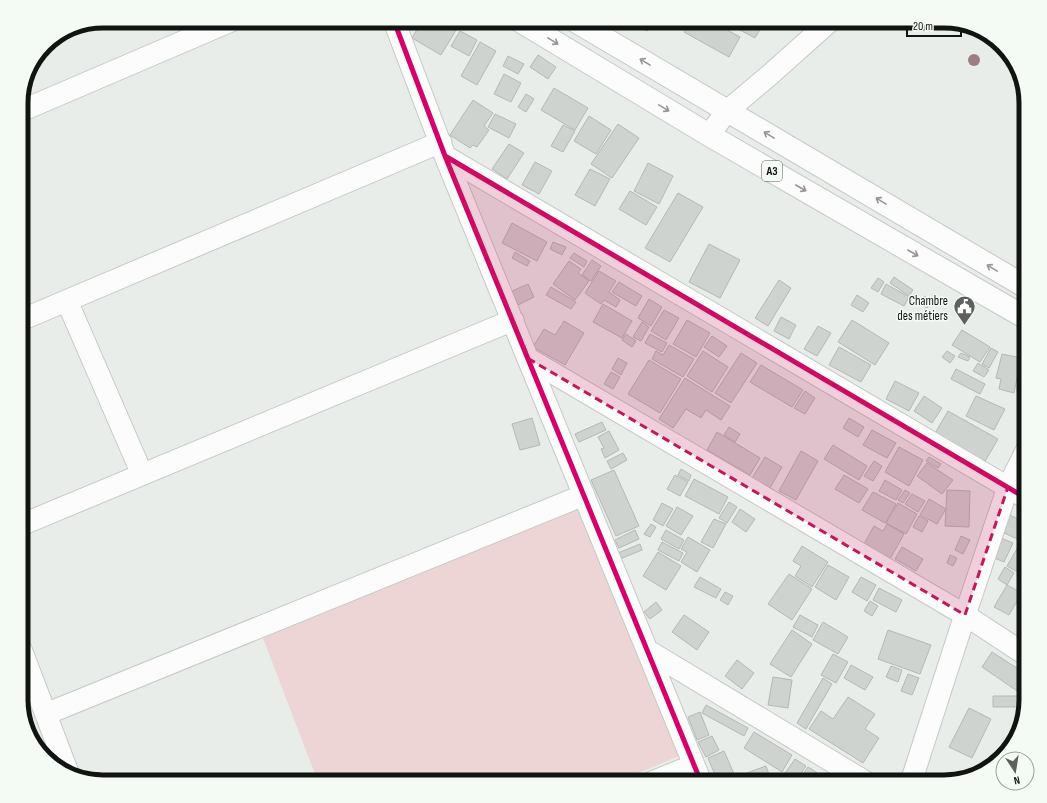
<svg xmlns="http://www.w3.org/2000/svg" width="1047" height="803" font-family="'Sofia Sans Condensed',sans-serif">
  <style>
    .green { fill: #edd5d6 }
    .building { fill: #cfd3d0; stroke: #b5b8b5 }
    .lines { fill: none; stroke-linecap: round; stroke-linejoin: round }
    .minor-casing { stroke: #c5c9c6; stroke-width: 23 }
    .highway-casing { stroke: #c5c9c6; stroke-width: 24 }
    .minor { stroke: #fcfcfc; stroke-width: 21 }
    .highway { stroke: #fcfcfc; stroke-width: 22 }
    .cycleway-casing { stroke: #f4fbf5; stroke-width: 8 }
    .cycleway { stroke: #d6006c; stroke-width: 5 }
    .tree { fill: #9c7e83 }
    .oneway { stroke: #939493 }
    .marked { fill: #c2185b; fill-opacity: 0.2; stroke: #c2185b; stroke-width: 3; stroke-dasharray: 8 5; stroke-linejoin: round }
    .labels { text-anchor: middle; stroke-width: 3; stroke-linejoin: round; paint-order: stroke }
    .shield { fill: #f4fbf5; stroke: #565956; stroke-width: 1 }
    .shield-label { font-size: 12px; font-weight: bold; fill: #121412 }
    .poi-label { font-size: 13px; fill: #121412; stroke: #f4fbf5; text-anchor: end }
    .rim { fill: none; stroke: #121412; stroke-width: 5 }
  </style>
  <rect width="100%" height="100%" fill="#e8ede9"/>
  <!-- green -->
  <path class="green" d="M576,503L679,756L617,782H318L263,638Z"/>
  <!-- building -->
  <path class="building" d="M422,21H441L456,30L441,55L412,38Z
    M635,21H653L647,31L634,23Z
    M691,21H711L740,37L729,57L684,32Z
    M740,21H765L755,38L736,28Z
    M460,31L477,40L469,56L451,46Z
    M480,42L496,51L477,85L461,76Z
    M538,55L556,67L548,79L530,67Z
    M508,56L524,64L518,74L503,66Z
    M504,74L521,83L511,102L494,94Z
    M554,88L588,108L575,130L541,110Z
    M526,94L534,99L526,112L518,107Z
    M473,100L493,113L484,126L489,130L477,147L473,145L470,148L450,135Z
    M495,114L516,124L509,138L488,127Z
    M589,116L611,130L596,154L574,141Z
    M618,124L639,138L612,178L591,164Z
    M563,125L575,131L563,152L551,146Z
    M509,144L524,153L507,179L492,169Z
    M535,162L552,171L539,194L522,185Z
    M648,163L673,176L659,204L634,191Z
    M590,169L610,179L595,206L575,195Z
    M630,191L657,207L646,225L619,209Z
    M678,193L703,207L670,262L645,248Z
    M512,223L547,242L537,261L502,243Z
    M553,242L566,247L562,255L550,249Z
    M709,244L740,260L720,298L689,282Z
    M515,252L530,261L527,266L512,258Z
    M574,253L587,261L584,267L570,258Z
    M592,260L601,266L591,281L582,275Z
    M569,261L581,269L578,273L589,281L575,300L553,284Z
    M599,271L616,281L609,292L620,300L616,307L604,300L601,304L585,293Z
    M894,277L913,290L909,296L890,283Z
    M878,278L884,282L878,292L871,288Z
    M779,280L791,288L768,326L755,318Z
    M619,282L642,296L636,306L612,292Z
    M528,284L534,297L518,305L512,291Z
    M886,284L909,297L904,306L881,294Z
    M551,287L576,302L571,309L546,295Z
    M857,295L869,303L863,312L851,305Z
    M924,296L932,300L927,308L920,304Z
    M649,299L662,307L651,326L638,318Z
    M603,304L632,321L622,338L593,322Z
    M664,310L679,318L666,340L651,331Z
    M781,317L796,325L789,339L774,331Z
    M687,320L710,333L696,357L673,344Z
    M852,320L889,343L875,365L838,342Z
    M564,321L584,333L565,365L533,347L544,329L555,335Z
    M642,322L649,327L641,341L633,337Z
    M818,326L831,333L817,356L804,349Z
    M962,330L990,347L980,362L952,345Z
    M626,334L636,341L632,347L622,340Z
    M650,334L667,343L662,352L645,343Z
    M712,336L727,346L719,357L704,347Z
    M669,345L694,359L683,377L652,359L656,351L663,355Z
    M839,347L871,365L861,382L829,365Z
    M991,348L998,352L989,368L982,364Z
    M703,351L728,367L712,392L687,376Z
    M947,351L955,356L950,363L942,357Z
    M741,353L757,363L731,403L715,393Z
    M961,353L970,357L968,361L958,357Z
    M1002,354L1021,358L1014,393L999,389L1001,379L996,378Z
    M618,358L627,363L621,375L612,369Z
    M649,360L681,379L660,413L628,394Z
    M978,363L989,370L984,377L973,371Z
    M761,365L803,390L792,407L750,382Z
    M956,369L985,384L980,394L951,379Z
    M611,372L620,377L613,389L604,384Z
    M685,378L730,406L721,420L706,410L701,418L686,409L673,428L659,419Z
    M895,381L919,393L909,411L886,399Z
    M805,391L815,398L805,414L794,408Z
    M924,396L942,408L932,423L914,411Z
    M976,396L1005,409L994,430L966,416Z
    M948,411L998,439L984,463L934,435Z
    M532,418L540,445L520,450L512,424Z
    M849,418L864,427L858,437L843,428Z
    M602,422L606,430L579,442L575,434Z
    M729,427L740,434L735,442L724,435Z
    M872,430L896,443L887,458L863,445Z
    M609,431L619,450L605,458L601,449L604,448L598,437Z
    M717,432L760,458L750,475L707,450Z
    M833,445L867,466L859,480L824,459Z
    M899,447L923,460L909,486L885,472Z
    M801,451L818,461L796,500L779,491Z
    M623,453L627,460L611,469L607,461Z
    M765,457L782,467L770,488L752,478Z
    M929,457L941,464L938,468L926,461Z
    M874,461L882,466L873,481L864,476Z
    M927,463L953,480L942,494L917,476Z
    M681,469L691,475L689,481L678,475Z
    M614,470L639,526L616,536L591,480Z
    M675,475L688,482L680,496L667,489Z
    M844,475L868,489L859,503L835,489Z
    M694,479L728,497L719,514L685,496Z
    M885,480L902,490L896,500L879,491Z
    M905,490L910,493L903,503L898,500Z
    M947,490L970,491L969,527L945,526Z
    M873,492L896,504L885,523L862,510Z
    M912,494L925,501L918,512L905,504Z
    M929,499L946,509L937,524L920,515Z
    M729,502L737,507L727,523L719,518Z
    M662,503L673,509L663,526L653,520Z
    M898,503L917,514L906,534L886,523Z
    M677,507L693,516L681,535L666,526Z
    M740,509L755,519L746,532L732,522Z
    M1008,514L1026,523V543L1000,531Z
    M919,516L928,521L922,532L913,527Z
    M714,519L726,524L713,548L701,542Z
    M651,524L656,527L650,537L644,534Z
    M887,524L904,534L890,559L864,544L874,526L883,531Z
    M635,530L639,539L619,548L615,540Z
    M666,530L684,540L679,549L661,539Z
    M961,536L970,540L963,554L955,550Z
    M688,537L710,550L697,572L681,562L687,552L681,549Z
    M1001,538L1013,543L1004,562L992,557Z
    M662,542L683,553L679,561L658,550Z
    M1021,542L1026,545V557L1023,562L1026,564V566L1021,574L1007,566Z
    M640,544L642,550L620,559L618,553Z
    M802,546L828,562L812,587L795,576L801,566L793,561Z
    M902,547L923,559L916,571L895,559Z
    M658,552L681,566L666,590L643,576Z
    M950,555L957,558L953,566L947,563Z
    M828,565L849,577L836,600L815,587Z
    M1005,567L1014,573L1007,585L998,579Z
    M789,574L812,589L792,620L768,604Z
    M700,577L721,589L716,598L694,587Z
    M861,577L876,585L867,601L852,592Z
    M1007,585L1022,593L1009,615L994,607Z
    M879,588L902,600L896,612L873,600Z
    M725,592L733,596L728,605L720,600Z
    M870,601L878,606L872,616L864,611Z
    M656,602L662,610L650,619L644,612Z
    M684,615L709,632L697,650L672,632Z
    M800,615L818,625L812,637L793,627Z
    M823,622L848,637L838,654L813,640Z
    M792,630L812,644L791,677L770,664Z
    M888,630L931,645L920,674L878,659Z
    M992,652L1026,674V690L1023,695L982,667Z
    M833,654L848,662L836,683L821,675Z
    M737,660L754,673L742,689L725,676Z
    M851,665L873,677L865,690L844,678Z
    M891,666L902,670L898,682L886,677Z
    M908,674L919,678L912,695L901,691Z
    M773,677L792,680L788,708L768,705Z
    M823,678L832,684L806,729L797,723Z
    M993,696H1021V707H993Z
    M848,697L875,714L865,729L879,738L863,763L809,729L821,711L833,719Z
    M706,705L748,728L744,736L702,713Z
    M969,708L991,719L972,758L949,747Z
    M700,712L709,735L697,740L688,717Z
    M754,732L792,755L782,772L744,748Z
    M712,736L719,750L706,757L698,742Z
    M724,751L735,776L718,782L708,758Z
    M795,759L806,766L796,781L785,773Z
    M766,766L771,780L764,782H744L741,775Z
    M808,767L832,782H802L799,780Z"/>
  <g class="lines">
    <defs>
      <path id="minor" d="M394,21L445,156L701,782
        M21,111L231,21
        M709,135L727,111L772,73L830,21
        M445,156L1026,498
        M67,301L142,474
        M21,320L441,142
        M529,359L965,615L1026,655
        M21,525L513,320
        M21,649L67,770
        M647,650L866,782
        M46,714L584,495
        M652,782L694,765
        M911,782L965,615L1008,487L1026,451"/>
      <path id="highway" d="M520,21L709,135L1026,318
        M575,21L1026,287"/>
    </defs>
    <!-- minor casing -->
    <use href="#minor" class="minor-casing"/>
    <!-- highway casing -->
    <use href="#highway" class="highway-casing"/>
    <!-- minor -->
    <use href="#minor" class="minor"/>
    <!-- highway -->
    <use href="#highway" class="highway"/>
    <defs>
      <path id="cycleway" d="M394,21L445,156L701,782
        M445,156L1026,498"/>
    </defs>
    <!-- cycleway casing -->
    <use href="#cycleway" class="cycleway-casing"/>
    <!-- cycleway -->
    <use href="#cycleway" class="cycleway"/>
  </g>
  <!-- trees -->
  <circle class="tree" cx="974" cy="60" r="6"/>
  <!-- one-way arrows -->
  <defs><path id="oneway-shaft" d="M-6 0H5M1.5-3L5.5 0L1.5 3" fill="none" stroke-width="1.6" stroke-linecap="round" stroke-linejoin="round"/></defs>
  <g class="oneway">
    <use href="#oneway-shaft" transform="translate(553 41) rotate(31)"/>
    <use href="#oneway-shaft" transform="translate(645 62) rotate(-149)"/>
    <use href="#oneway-shaft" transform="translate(664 108) rotate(31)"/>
    <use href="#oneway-shaft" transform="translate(769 135) rotate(-149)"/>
    <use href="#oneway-shaft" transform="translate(801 188) rotate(30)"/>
    <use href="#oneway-shaft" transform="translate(881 201) rotate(-149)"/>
    <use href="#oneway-shaft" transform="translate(913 253) rotate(30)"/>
    <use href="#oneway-shaft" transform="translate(992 268) rotate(-149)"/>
  </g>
  <!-- marked area -->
  <path class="marked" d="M445,156L1008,487L965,615L529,359Z"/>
  <!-- icons -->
  <defs>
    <symbol id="civic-pin" viewBox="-11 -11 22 30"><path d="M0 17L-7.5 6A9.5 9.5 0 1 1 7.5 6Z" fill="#5d605d" stroke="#f4fbf5"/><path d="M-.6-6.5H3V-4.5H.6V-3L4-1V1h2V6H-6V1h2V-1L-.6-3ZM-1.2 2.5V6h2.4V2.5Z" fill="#fff"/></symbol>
  </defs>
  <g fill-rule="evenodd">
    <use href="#civic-pin" x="952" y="294" width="25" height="34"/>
  </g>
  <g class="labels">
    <!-- shield labels -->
    <rect class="shield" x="762" y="161" width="20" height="20" rx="3"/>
    <g class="shield-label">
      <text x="772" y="175">A3</text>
    </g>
    <!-- poi labels -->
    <g class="poi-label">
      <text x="948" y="305">Chambre<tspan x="948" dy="15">des métiers</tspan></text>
    </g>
  </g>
  <!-- crop -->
  <path d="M0 0H1047V803H0ZM103 28H944A75 75 0 0 1 1019 103V700A75 75 0 0 1 944 775H103A75 75 0 0 1 28 700V103A75 75 0 0 1 103 28Z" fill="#f4fbf5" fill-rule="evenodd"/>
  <path class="rim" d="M103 28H944A75 75 0 0 1 1019 103V700A75 75 0 0 1 944 775H103A75 75 0 0 1 28 700V103A75 75 0 0 1 103 28Z"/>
  <!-- north arrow -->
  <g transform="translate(1015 771) rotate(168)"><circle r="19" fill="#f4fbf5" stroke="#9a9f9a"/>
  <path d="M0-3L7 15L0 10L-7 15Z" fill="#5d605d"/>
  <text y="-6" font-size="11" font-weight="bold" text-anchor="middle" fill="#121412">N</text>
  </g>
  <!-- scale -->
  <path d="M907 30v6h54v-6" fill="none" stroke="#121412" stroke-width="2"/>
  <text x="913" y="30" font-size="12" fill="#121412" stroke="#f4fbf5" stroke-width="3" paint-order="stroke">20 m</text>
</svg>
